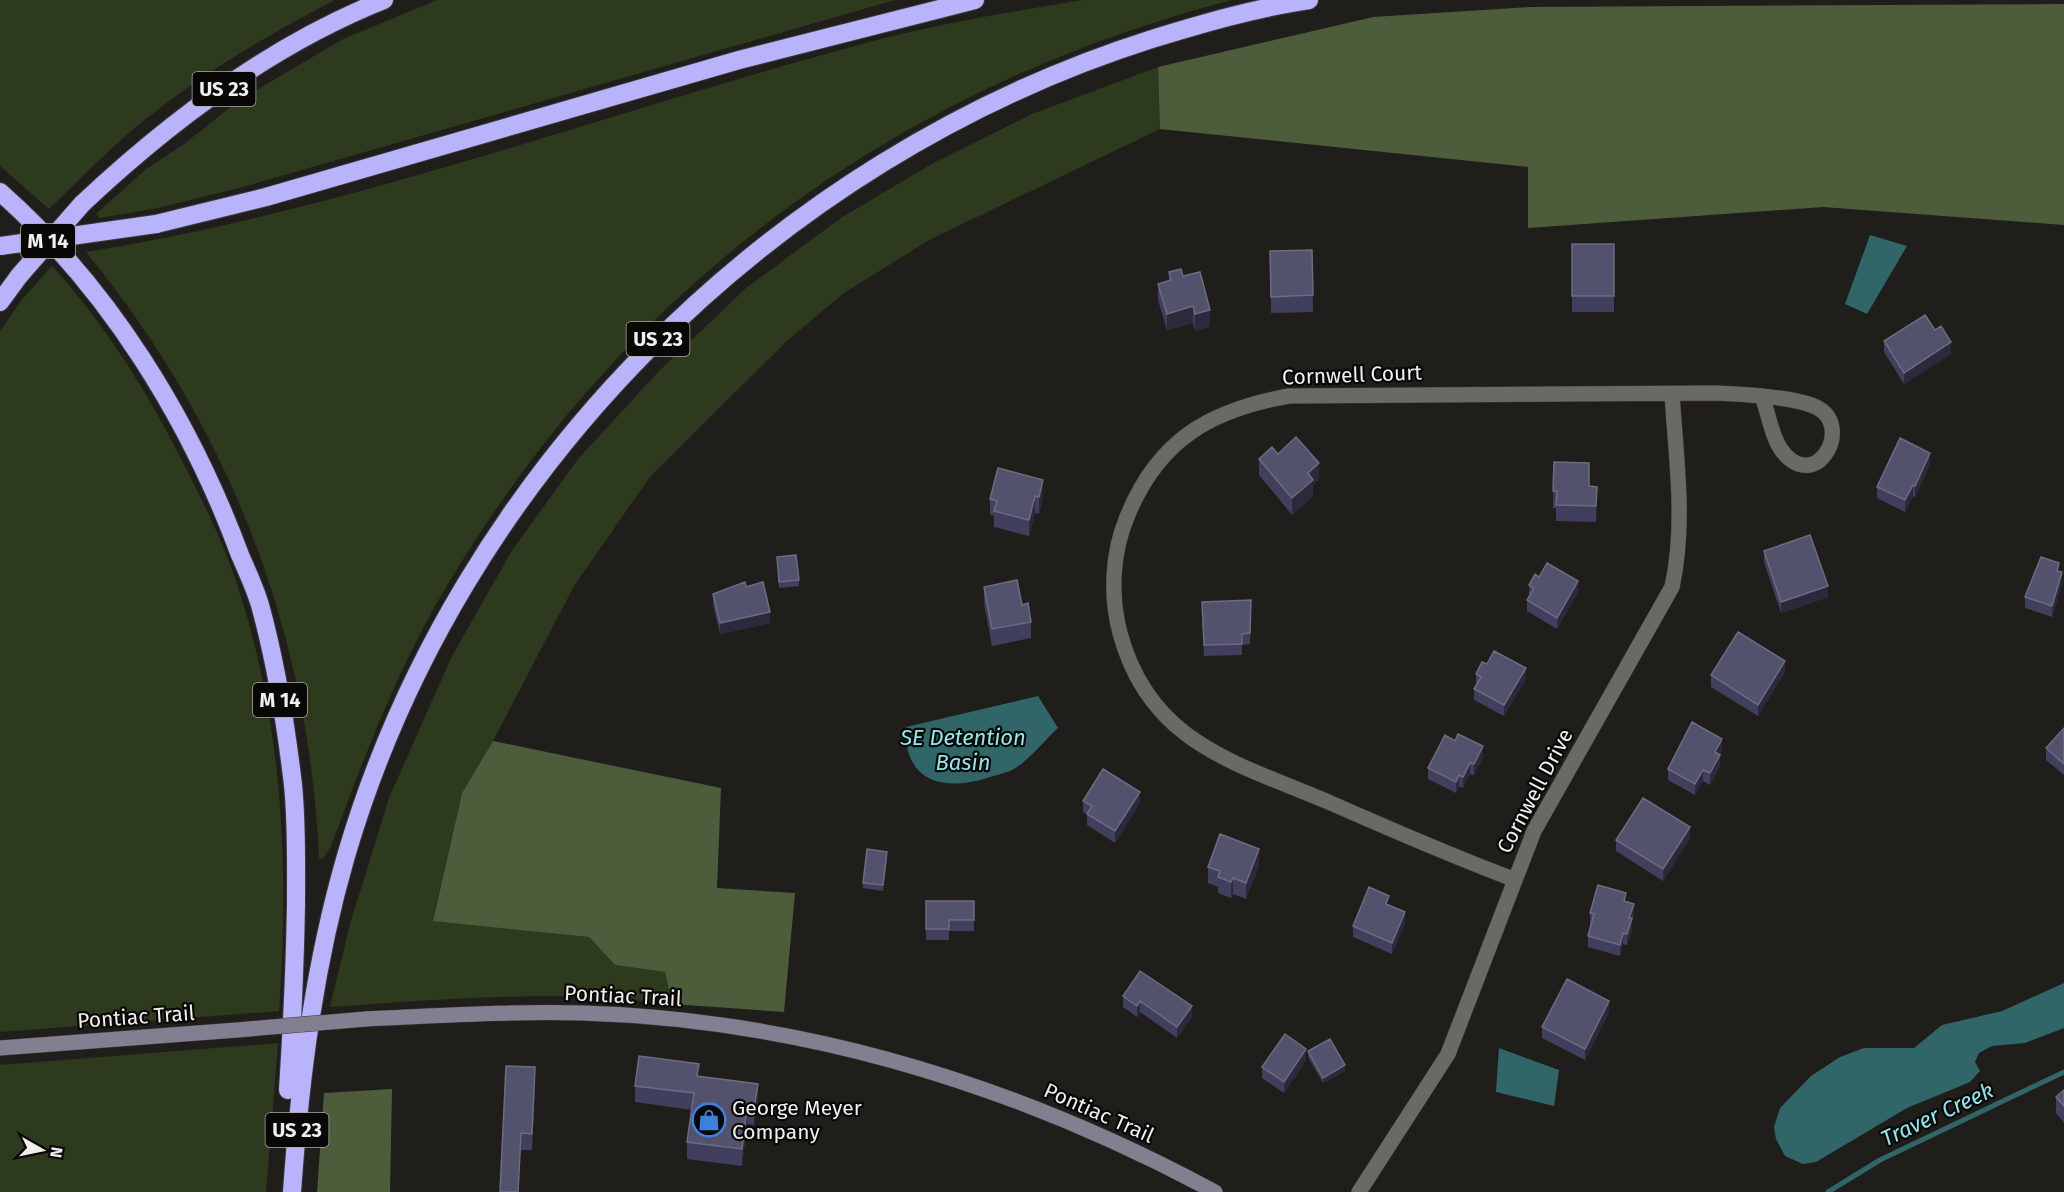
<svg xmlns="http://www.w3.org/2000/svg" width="2064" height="1192" font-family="'Fira Sans',sans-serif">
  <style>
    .green { fill: #2d3a1d }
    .forest { fill: #4d5d3b }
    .water { fill: #316668 }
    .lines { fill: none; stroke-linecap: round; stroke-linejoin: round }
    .stream { stroke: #316668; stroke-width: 5 }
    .street-casing { stroke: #3d3b39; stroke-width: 16 }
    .secondary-casing { stroke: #3d3b39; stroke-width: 16 }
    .highway-casing { stroke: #3d3b39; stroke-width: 20 }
    .street { stroke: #6b6964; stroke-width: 15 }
    .secondary { stroke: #827f91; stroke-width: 15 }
    .highway { stroke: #b8b3fa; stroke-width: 18 }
    .secondary-bridge-casing { stroke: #3d3b39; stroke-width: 16; stroke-linecap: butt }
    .highway-bridge-casing { stroke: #3d3b39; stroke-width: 20; stroke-linecap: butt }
    .secondary-bridge { stroke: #827f91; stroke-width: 15 }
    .highway-bridge { stroke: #b8b3fa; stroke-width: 18 }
    .wall { fill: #403f5e }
    .shaded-wall { fill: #2b2a3c }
    .building { fill: #53526d; stroke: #6c6b81; stroke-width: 1.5 }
    .labels { text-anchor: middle; stroke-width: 4.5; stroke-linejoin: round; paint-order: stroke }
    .shield { fill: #090807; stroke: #abaaa7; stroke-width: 1.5 }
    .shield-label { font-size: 20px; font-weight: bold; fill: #f0efec }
    .street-label { font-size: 21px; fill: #f0efec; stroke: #090807 }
    .poi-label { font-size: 21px; fill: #f0efec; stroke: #090807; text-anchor: start }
    .water-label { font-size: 22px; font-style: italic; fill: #8ee8ec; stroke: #090807 }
  </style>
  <rect width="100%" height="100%" fill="#201e1a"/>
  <!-- green -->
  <path class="green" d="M0,0H335C267,35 202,74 142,122C109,149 79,180 49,209L0,166Z
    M437,0H895L243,187L158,208L100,218L96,214L145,170L184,144L238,101L343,39Z
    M1082,0H1232C886,90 611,297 434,608C392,683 361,766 331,846L323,859L319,858C309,633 229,426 86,252C359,208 618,108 885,38C949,22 1016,11 1082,0Z
    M1158,67L1160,129L931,239L844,293L788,340L650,477L574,586L493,741L462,793L433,920L589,937L615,965L665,972L672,1004C558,989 444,999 330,1007L350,924L389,798L451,658L511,552L578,459L659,371L746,288L841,218L933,163L1032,114Z
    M52,266C103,322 144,386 178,453C197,490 215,525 230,564C282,707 290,861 279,1011L0,1032V331L23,298Z
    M278,1043L266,1192H0V1065Z"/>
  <!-- forest -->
  <path class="forest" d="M2064,4V225L1823,207L1528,228V167L1160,129L1158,67L1373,17L1530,7Z
    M493,741L721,788L717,888L795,893L784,1012L672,1004L665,972L615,965L589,937L433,921L462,793Z
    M392,1089L390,1192H317L324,1093Z"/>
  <!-- water -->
  <path class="water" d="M1870,235L1907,246L1867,314L1845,304Z
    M1038,696L1058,728C1044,741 1030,759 1014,769C1007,773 995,775 987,778C943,792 903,781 906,727Z
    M2064,983V1028L2025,1043L1992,1046L1979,1053L1975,1062L1980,1071L1970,1082L1907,1108L1816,1162L1803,1164L1785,1156L1776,1139L1774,1127L1780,1108L1811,1076L1840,1057L1864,1048H1914L1942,1025L2002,1011Z
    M1499,1048L1559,1070L1554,1106L1496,1092Z"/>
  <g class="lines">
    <!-- stream -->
    <path class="stream" d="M1828,1192L1880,1160L2064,1072"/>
    <defs>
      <path id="street" d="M1513,879C1452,856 1392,830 1333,804C1238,763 1150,745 1120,633C1110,595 1112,553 1127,517C1158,440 1210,410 1289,396L1716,393C1739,394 1796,397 1816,407C1856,426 1814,498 1780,448C1771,434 1768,412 1762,396
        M1359,1192L1448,1054L1534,831L1672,587C1686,524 1676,458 1672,394"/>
      <path id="secondary" d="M366,1019C438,1016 511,1011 583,1013C807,1020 1018,1086 1215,1192
        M0,1048L237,1030"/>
      <path id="highway" d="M0,192C109,288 190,420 240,555C247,571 255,588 260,605C276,663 286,725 293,785C297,824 296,864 296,903C295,966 292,1028 288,1090
        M82,204C170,121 271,45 384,0
        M156,224L266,197L739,60L975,0
        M0,302L19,276
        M292,1192C300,1078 314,966 346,856C458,473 773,159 1152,39C1204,23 1256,8 1309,0"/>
    </defs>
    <!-- street casing -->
    <use href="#street" class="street-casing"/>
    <!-- secondary casing -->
    <use href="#secondary" class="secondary-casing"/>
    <!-- highway casing -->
    <use href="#highway" class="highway-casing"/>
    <!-- street -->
    <use href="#street" class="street"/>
    <!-- secondary -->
    <use href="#secondary" class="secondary"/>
    <!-- highway -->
    <use href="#highway" class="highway"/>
    <defs>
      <path id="secondary-bridge" d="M237,1030L366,1019"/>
      <path id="highway-bridge" d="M0,246L156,224
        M19,276L82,204"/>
    </defs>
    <!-- secondary-bridge casing -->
    <use href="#secondary-bridge" class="secondary-bridge-casing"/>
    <!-- highway-bridge casing -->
    <use href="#highway-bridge" class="highway-bridge-casing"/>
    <!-- secondary-bridge -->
    <use href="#secondary-bridge" class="secondary-bridge"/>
    <!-- highway-bridge -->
    <use href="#highway-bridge" class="highway-bridge"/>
  </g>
  <!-- wall -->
  <path class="wall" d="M1572,244H1614V312H1572Z
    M1312,250L1313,312L1271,313L1270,251Z
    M1169,272L1183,276L1210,326L1195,331L1193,323L1167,330L1158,300V284L1169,281Z
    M1935,330L1951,354L1904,384L1884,352V341Z
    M1278,454L1319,480L1313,484V496L1292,515L1259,475V459Z
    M1554,462L1589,486L1597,487L1596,522L1556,521V508H1553Z
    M1930,464L1915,497L1913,496L1905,512L1877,498V487Z
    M998,468L1043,496L1039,514L1035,513L1029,536L994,527V516L990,515V499Z
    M1764,551L1828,597L1781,613L1764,562Z
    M777,557L799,580V586L779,588Z
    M2059,571L2062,583L2052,617L2025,608V597Z
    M1539,577L1578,592L1557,629L1527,611V600L1529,596V585Z
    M746,587L770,623L720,634L713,605V594Z
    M984,587L1022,605L1031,622V638L992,646L984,603Z
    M1251,600L1250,644L1242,645V655L1204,656L1202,602Z
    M1487,664L1526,679L1504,716L1474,700V689L1477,685H1476V674Z
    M1785,672L1758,716L1711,687V675Z
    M2064,728V775L2046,760V748Z
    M1722,750L1720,754V766L1710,785L1703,781L1695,795L1668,780V769Z
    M1483,757L1474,775L1470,774L1463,788L1459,786L1456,793L1428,779V768Z
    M1083,801L1140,803L1115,843L1087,825V814L1083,812Z
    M1690,838L1663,881L1616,851V840Z
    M887,857L883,891L863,888V883Z
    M1259,866L1246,899L1233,894L1231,898L1218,893V887L1208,883V867Z
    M926,901H974V931H949V940H926Z
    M1626,901L1634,915L1632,921V930L1627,945L1623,944L1620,956L1588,947V936L1591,925L1590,924V913Z
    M1389,905L1405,923L1392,954L1353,937V926Z
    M1123,996L1192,1017L1177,1038L1140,1012L1137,1017L1123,1007Z
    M1609,1012L1585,1060L1542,1038V1027Z
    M1308,1051L1345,1071L1323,1083L1308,1057Z
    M1306,1060L1284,1093L1262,1078V1067Z
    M699,1076L758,1100L754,1125L747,1124L742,1166L687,1159V1142L692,1110L635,1102V1086Z
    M535,1084L532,1150H521L500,1192Z
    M2064,1090V1123L2056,1113V1097Z"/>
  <!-- shaded-wall -->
  <path class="shaded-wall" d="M1193,306V323L1167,330V314Z
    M1210,310V326L1195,331V314Z
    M1951,342V354L1904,384V373Z
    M1930,453V464L1915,497V486Z
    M1319,463V480L1313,484V496L1292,515V498L1308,473Z
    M1043,480V496L1039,514V497Z
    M1913,485V496L1905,512V500Z
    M1035,496V513L1029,536V520Z
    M2062,572V583L2052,617V606Z
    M1578,581V592L1557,629V618Z
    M1828,586V597L1781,613V602Z
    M770,612V623L720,634V623Z
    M1785,661V672L1758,716V705Z
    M1526,668V679L1504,716V705Z
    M1722,739V750L1715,763V752Z
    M1483,746V757L1474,775V764Z
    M1720,755V766L1710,785V773Z
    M1470,763V774L1463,788V777Z
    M1703,770V781L1695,795V784Z
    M1459,775V786L1456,793V782Z
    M1140,792V803L1115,843V831Z
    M1690,827V838L1663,881V869Z
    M1259,849V866L1246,899V883Z
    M1233,878V894L1231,898V882Z
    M1634,904V915L1632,921V930L1627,945V934L1629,918Z
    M1405,912V923L1392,954V943Z
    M1623,933V944L1620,956V945Z
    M1140,1001V1012L1137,1017V1006Z
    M1609,1001V1012L1585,1060V1049Z
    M1192,1006V1017L1177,1038V1027Z
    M1306,1049V1060L1284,1093V1082Z
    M1345,1065V1071L1323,1083V1078Z
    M535,1067V1084L532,1150V1134Z
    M758,1084V1100L754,1125V1109Z
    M747,1108V1124L742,1166V1149Z
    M521,1133V1150L518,1192Z"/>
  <!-- building -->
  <path class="building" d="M1572,244H1614V296H1572Z
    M1312,250L1313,295L1271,297L1270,251Z
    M1181,269L1183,276L1200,272L1210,310L1195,314L1193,306L1167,314L1158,284L1171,280L1169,272Z
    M1925,315L1935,330L1941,326L1951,342L1904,373L1884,341Z
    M1296,437L1319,463L1308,473L1313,480L1292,498L1259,459L1272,447L1278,454Z
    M1900,438L1930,453L1915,486L1913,485L1905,500L1877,487Z
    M1554,462L1589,463V486L1597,487L1596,506L1556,505L1557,491H1553Z
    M998,468L1043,480L1039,497L1035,496L1029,520L994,511L997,501L990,499Z
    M1810,535L1828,586L1781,602L1764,551Z
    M796,555L799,580L779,582L777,557Z
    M2041,557L2059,563L2057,571L2062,572L2052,606L2025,597Z
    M1547,563L1578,581L1557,618L1527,600L1534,588L1529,585L1535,574L1539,577Z
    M1017,580L1022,605L1028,603L1031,622L992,629L984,587Z
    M745,582L746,587L763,582L770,612L720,623L713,594Z
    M1251,600L1250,633L1242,634V644L1204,645L1202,602Z
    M1738,632L1785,661L1758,705L1711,675Z
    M1494,651L1526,668L1504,705L1474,689L1481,677L1476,674L1482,662L1487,664Z
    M1692,722L1722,739L1715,752L1720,755L1710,773L1703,770L1695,784L1668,769Z
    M2064,728V764L2046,748Z
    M1458,734L1483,746L1474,764L1470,763L1463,777L1459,775L1456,782L1428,768L1445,735L1455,741Z
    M1103,769L1140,792L1115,831L1087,814L1092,806L1083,801Z
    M1643,798L1690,827L1663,869L1616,840Z
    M1220,834L1259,849L1246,883L1233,878L1231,882L1218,877L1220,871L1208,867Z
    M867,849L887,852L883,885L863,883Z
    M1598,885L1626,893L1624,901L1634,904L1629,918H1632L1627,934L1623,933L1620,945L1588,936L1594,914L1590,913Z
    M1369,887L1389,896L1386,904L1405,912L1392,943L1353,926Z
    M926,901H974V920H949V929H926Z
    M1140,971L1192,1006L1177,1027L1140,1001L1137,1006L1123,996Z
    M1567,979L1609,1001L1585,1049L1542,1027Z
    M1285,1034L1306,1049L1284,1082L1262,1067Z
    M1330,1039L1345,1065L1323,1078L1308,1051Z
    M639,1056L699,1064L697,1076L758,1084L754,1109L747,1108L742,1149L687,1142L694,1093L635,1086Z
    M506,1066L535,1067L532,1134L521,1133L518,1192H500Z
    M2064,1090V1106L2056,1097Z"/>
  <!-- icons -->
  <defs>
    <symbol id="shop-ring" viewBox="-11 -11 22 22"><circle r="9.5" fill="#090807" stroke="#3f7fe0" stroke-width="1.5"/><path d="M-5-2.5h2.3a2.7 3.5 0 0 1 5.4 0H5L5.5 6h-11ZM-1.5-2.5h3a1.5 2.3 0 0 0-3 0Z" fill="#3f7fe0"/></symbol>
  </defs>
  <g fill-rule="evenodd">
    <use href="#shop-ring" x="690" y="1101" width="38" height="38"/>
  </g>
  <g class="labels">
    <!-- shield labels -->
    <g class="shield">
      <rect x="192.5" y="72" width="63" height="34" rx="4.5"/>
      <rect x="21" y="224" width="54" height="34" rx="4.5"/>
      <rect x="626.5" y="322" width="63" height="34" rx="4.5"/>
      <rect x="253" y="683" width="54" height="34" rx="4.5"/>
      <rect x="265.5" y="1113" width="63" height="34" rx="4.5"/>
    </g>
    <g class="shield-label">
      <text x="224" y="96">US 23</text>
      <text x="48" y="248">M 14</text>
      <text x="658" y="346">US 23</text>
      <text x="280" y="707">M 14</text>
      <text x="297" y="1137">US 23</text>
    </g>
    <!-- street labels -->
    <g class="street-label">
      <text transform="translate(1352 375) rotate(-2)" y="7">Cornwell Court</text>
      <text transform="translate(1535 791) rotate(-62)" y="7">Cornwell Drive</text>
      <text transform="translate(623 996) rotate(3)" y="7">Pontiac Trail</text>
      <text transform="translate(136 1017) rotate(-4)" y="7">Pontiac Trail</text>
      <text transform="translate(1099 1113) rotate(24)" y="7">Pontiac Trail</text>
    </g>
    <!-- poi labels -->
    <g class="poi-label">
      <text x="732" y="1115">George Meyer<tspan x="732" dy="24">Company</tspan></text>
    </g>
    <!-- water labels -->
    <g class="water-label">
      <text x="963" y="745">SE Detention<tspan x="963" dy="25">Basin</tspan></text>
      <text transform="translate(1937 1114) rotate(-25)" y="8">Traver Creek</text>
    </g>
  </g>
  <!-- north arrow -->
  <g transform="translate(42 1150) rotate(99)" stroke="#090807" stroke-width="4.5" paint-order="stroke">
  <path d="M0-4.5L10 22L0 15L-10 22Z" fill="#f0efec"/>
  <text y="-9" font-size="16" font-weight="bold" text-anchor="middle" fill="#f0efec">N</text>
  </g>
</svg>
